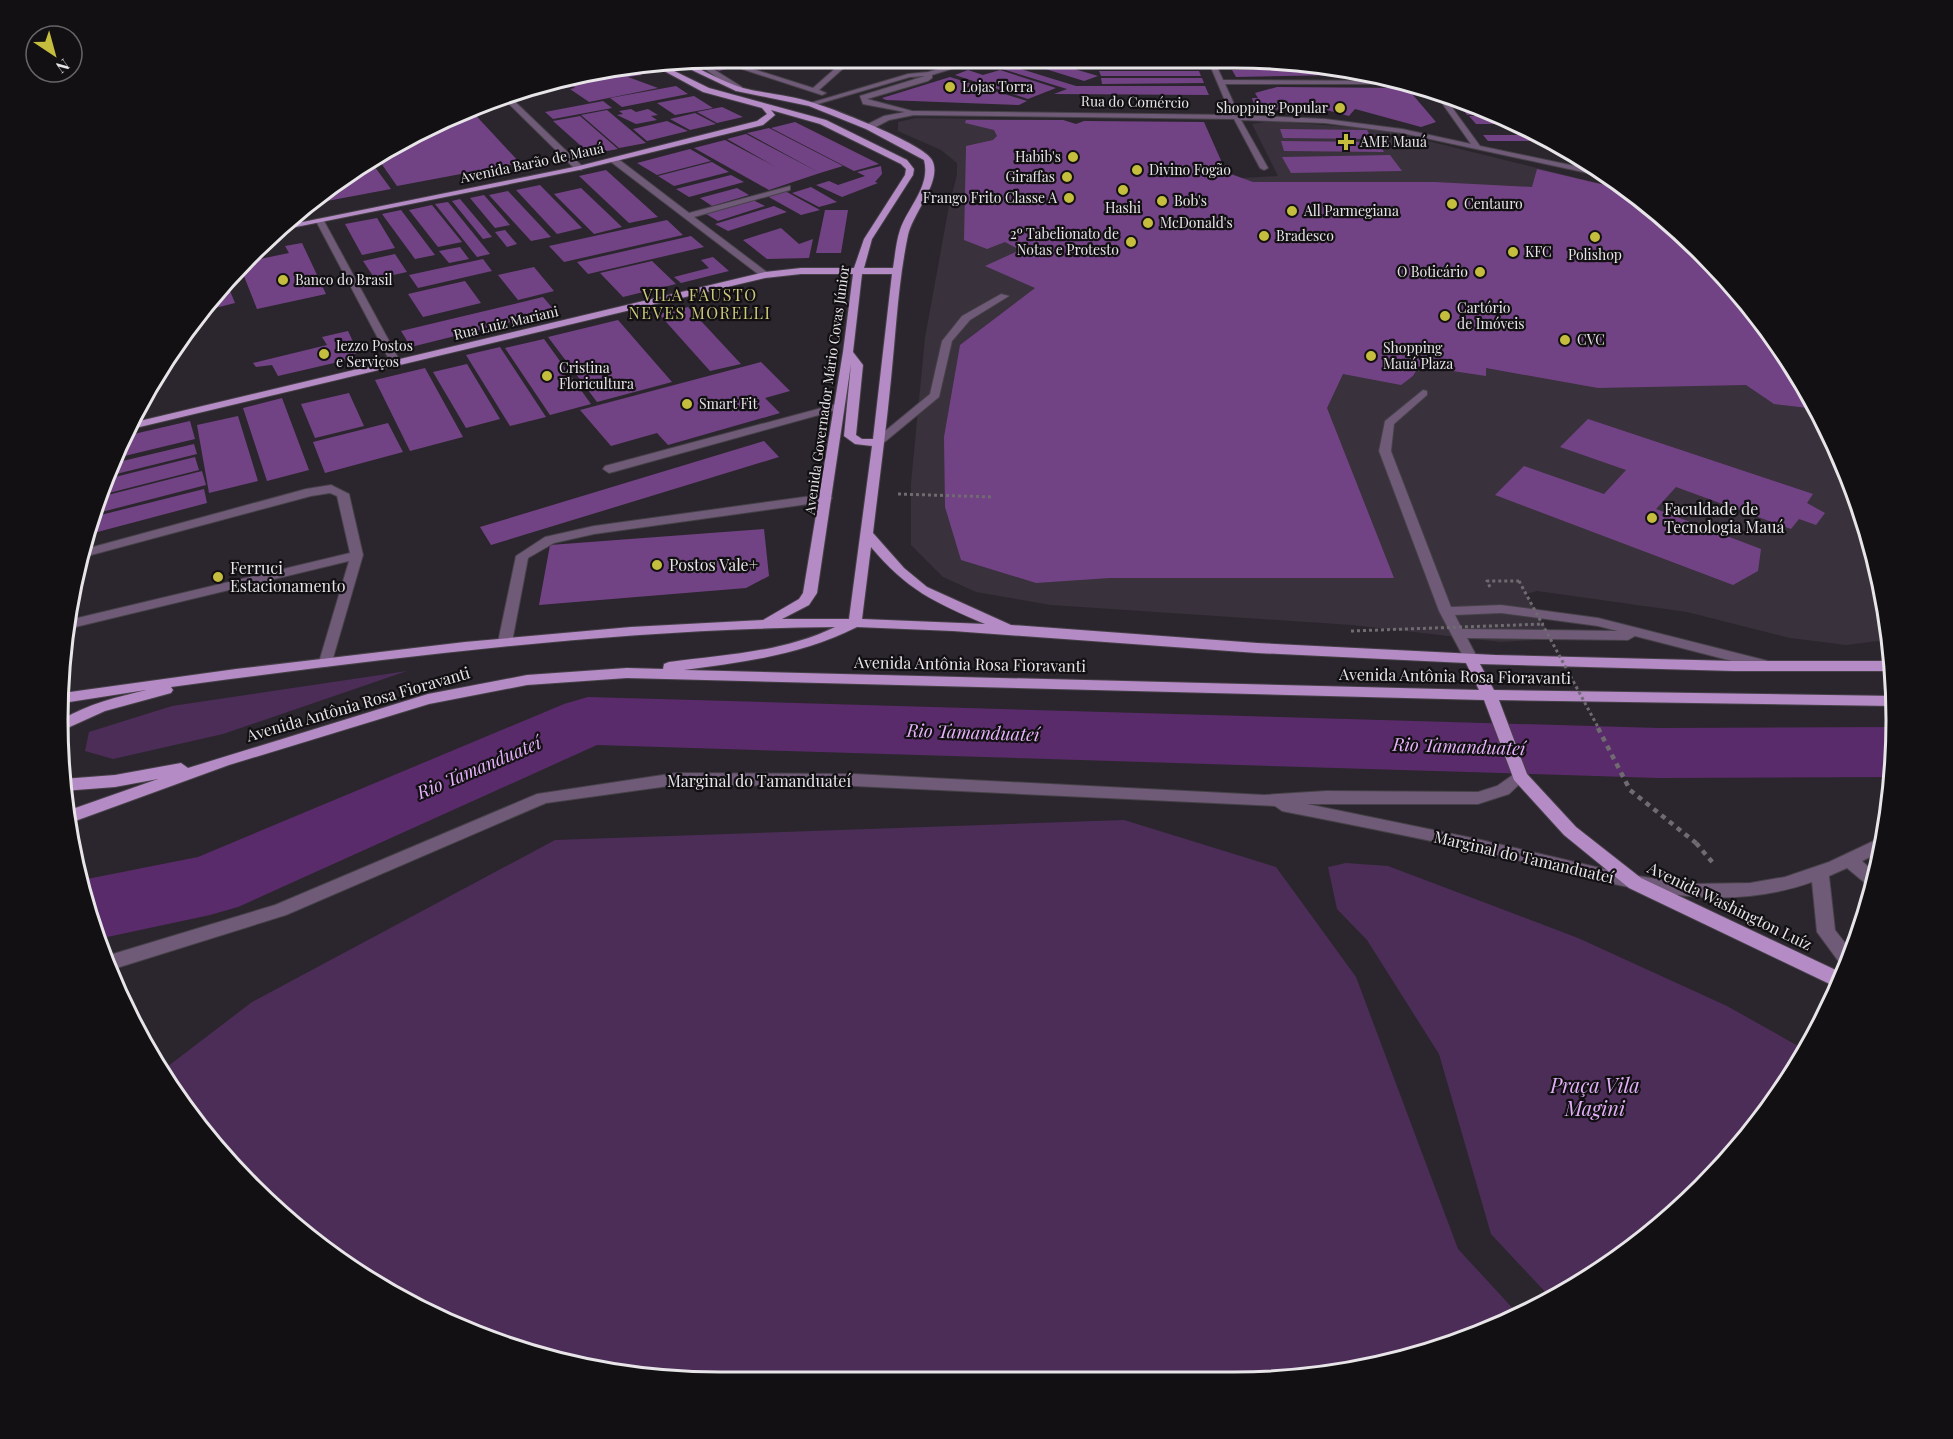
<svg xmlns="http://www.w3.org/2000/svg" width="1953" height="1439" font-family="'Playfair Display',serif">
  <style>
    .built { fill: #39313c }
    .green { fill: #4c2d58 }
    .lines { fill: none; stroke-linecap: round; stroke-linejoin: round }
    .river { fill: #5a2b6a; fill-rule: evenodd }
    .building { fill: #724384 }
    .minor-casing { stroke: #454147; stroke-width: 2 }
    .major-casing { stroke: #454147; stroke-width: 2 }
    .path-far1 { stroke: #6f6b71; stroke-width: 3; stroke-dasharray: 3 3; stroke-linecap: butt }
    .path { stroke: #6f6b71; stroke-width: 4.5; stroke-dasharray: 5 5; stroke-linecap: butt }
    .minor { fill: #6f5a77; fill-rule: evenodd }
    .major { fill: #b58bc6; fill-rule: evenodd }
    .path-bridge-far1 { stroke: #6f6b71; stroke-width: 3; stroke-dasharray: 3 3; stroke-linecap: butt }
    .path-bridge { stroke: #6f6b71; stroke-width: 4.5; stroke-dasharray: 5 5; stroke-linecap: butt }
    .poi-dot { fill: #c4bd3e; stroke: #121013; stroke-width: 2 }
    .labels { text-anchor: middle; stroke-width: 4.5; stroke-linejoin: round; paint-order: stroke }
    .far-poi-label { font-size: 14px; fill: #e8e5e9; stroke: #121013; text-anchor: start }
    .far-street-label { font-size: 14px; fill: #e8e5e9; stroke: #121013 }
    .far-quarter-label { font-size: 16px; letter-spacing: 1.5px; fill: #cdca7b; stroke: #121013 }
    .poi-label { font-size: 16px; fill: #e8e5e9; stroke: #121013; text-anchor: start }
    .street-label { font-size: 16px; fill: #e8e5e9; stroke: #121013 }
    .water-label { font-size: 18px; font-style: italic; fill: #e8b3fd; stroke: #121013 }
    .near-park-label { font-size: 20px; font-style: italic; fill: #e3aff8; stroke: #121013 }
    .rim { fill: none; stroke: #e8e5e9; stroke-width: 3 }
  </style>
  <rect width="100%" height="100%" fill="#2b262d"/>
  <!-- built -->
  <path class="built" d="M916,118L1063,120L1242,178L1278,176L1252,124L1270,121L1349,127L1387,131L1630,191L1671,222L1759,316L1828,426L1873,548L1888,636L1886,640L1846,645L1790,638L1687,612L1537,591L1526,594L1552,639L1501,642L1352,625L1051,605L976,592L943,577L911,545V483L925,338L949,206L957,175V163L941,150L898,131V122Z"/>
  <!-- green -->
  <path class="green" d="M407,671L223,734L113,759L85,751L89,732L172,706Z
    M1124,820L1276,867L1356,977L1458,1249L1518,1314L1487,1331L1320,1376L676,1381L548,1359L426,1314L316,1245L194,1123L163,1070L252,1002L555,840Z
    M1346,863L1388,866L1578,938L1727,1006L1807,1051L1732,1156L1637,1245L1549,1296L1491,1234L1439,1054L1367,940L1337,909L1328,867Z"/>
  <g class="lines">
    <!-- river -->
    <path class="river" d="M588,697L1659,728L1892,727L1891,777L1659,778L597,745L238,907L210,915L98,939L82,880L198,857L564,704Z"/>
  </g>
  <!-- building -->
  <path class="building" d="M719,57H768V58L719,71L696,60Z
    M1018,58H1038L1098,76L1084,81L1014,59Z
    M1227,60H1286L1328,67L1231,68Z
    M1194,61L1196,66L1097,67L1096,62Z
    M1008,65L1076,86H1205L1209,95L1054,94L1067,89L999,68Z
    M632,69L642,75L628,77L658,88L589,102L570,89L575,88L565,80L570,79L567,77Z
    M1334,69L1339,75L1236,77L1232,70Z
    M968,70L983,75L1000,70L1056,88L1028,99L955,75Z
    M1099,71H1199L1201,76H1101Z
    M950,77L1027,101L1019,105L886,100L882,98Z
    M1101,78H1202L1204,83L1102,84Z
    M563,81L571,87L527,95L520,89Z
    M676,86L688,94L622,107L610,98Z
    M1277,87L1407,88L1436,122L1421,127L1355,109L1349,116L1319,108L1259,110L1255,107L1252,98H1258L1255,93Z
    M694,96L713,108L675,115L657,103Z
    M603,101L612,108L553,119L545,112Z
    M468,107L520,163L397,186L376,156Z
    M722,107L743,117L717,123L697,112Z
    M1461,107H1487L1500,114L1467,115Z
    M631,109L636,112L648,109L658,115L651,116L657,120L636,124L617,115L623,114L619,111Z
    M607,110L646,143L619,148L581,115Z
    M695,113L716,124L690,130L670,119Z
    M580,116L618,149L590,154L553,121Z
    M1469,116H1503L1518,124H1476Z
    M966,120H1063L1076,124L1084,121L1204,122L1223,165L1217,169L1253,182H1435L1532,187L1537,169L1630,191L1671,222L1759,316L1828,426L1837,451L1819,432L1808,408L1774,404L1746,385L1598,388L1486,368V376L1419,366L1413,376L1401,385L1343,374L1327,408L1394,578H1110L1036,583L961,560L945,507L944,437L960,345L1035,288L985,266L1020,250L1005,242L987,249L964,240L966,146L993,140L997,136L994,130L965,123Z
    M667,121L688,131L647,141L633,129Z
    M795,122L879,164L854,171L771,128Z
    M769,128L843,166L820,173L747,133Z
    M1280,129L1367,130L1372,139L1283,138Z
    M746,134L820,173L769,190L694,148L725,140L776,167L727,139Z
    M1483,135H1527L1532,141H1488Z
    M1281,141L1379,142L1384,152L1284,151Z
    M690,149L711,161L657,175L637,163Z
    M1390,155L1402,171L1291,173L1282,157Z
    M369,159L391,189L311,204L352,168Z
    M712,162L729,172L674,186L658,176Z
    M881,166L882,174L875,182L878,183L842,197L816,185L829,181L838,185L865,176L857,172Z
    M606,170L658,217L629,223L579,176Z
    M731,175L744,182L689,197L676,189Z
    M540,185L582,228L557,234L516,190Z
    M811,187L837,202L819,207L792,193Z
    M581,188L622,227L594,234L554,194Z
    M737,188L749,195L712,206L700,198Z
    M508,191L551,237L531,241L489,195Z
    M785,191L820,210L801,215L767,196Z
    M484,195L510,225L495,228L470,198Z
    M460,199L492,237L483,239L452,201Z
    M753,200L765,206L718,221L706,214Z
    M448,202L490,254L477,257L435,204Z
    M432,205L462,242L438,247L409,210Z
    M774,206L787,212L728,231L715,224Z
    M401,210L435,255L415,259L382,214Z
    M825,210H848L841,253H816Z
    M377,218L395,248L362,255L345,224Z
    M667,220L683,235L564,262L549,246Z
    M781,228L799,244L813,239L809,258L767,259L743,240Z
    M505,230L517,244L507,247L495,232Z
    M691,236L704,247L588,274L577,262Z
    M302,243L326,294L257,309L240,266L245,262L289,253L285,246Z
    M460,247L469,259L449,263L439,251Z
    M395,254L407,272L375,279L363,261Z
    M713,257L729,271L681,283L674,277L709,268L701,260Z
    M483,259L492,271L418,288L409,275Z
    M652,261L676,284L623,297L600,273Z
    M534,267L554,291L518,300L498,275Z
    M225,279L235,303L203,311L222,282Z
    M465,281L481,303L423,317L408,294Z
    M543,297L555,311L411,347L401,331Z
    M688,307L741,364L710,371L659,314Z
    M618,320L672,382L597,402L548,337Z
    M348,331L358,352L347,360L278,376L272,365L256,367L253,363L327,345L322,337Z
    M544,339L591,404L550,415L505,348Z
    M500,347L546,417L510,426L466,355Z
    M761,362L790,391L765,398L780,413L668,445L657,433L611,446L580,410Z
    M467,364L500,419L466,428L433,372Z
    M425,368L463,437L410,451L375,380Z
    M349,393L364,426L315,438L301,404Z
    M282,398L309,470L267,481L243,408Z
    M238,416L258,481L209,493L197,425Z
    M1588,419L1813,494L1807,503L1825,513L1816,525L1799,519L1791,529L1676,487L1656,509L1761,549L1758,571L1733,585L1495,495L1524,466L1604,494L1626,470L1560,447Z
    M190,421L195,439L112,459L121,437Z
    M388,423L403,452L325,473L313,442Z
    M764,441L779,457L491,545L480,527Z
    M194,444L197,454L104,477L110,464Z
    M195,457L199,470L97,496L103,480Z
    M202,471L206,485L90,515L96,498Z
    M204,489L207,503L86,535L89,518Z
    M764,529L769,576L746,588L539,605L550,545Z"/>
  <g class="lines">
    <defs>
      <path id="minor" d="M977,58H986L932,75V78L928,81L867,99L912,111L1231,115L1207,58H1213L1223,80L1409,81L1417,84H1225L1239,115L1325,119L1402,129L1471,144L1432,89L1440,91L1480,146L1608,173L1615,179L1402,133L1325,123L1241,120L1268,168L1264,170L1260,168L1234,119L914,115L889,120L872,129H866V125L884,116L905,112L863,104L860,96L925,76L910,77L811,106L807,104L908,74L928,72Z
        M705,59L710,67L742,87V91H736L705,69L699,60Z
        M848,59L851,62L926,61L929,63L926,65L846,66L819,90L826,93L822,95L742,69L770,61L843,62ZM838,66L813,88L753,69L762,67Z
        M507,94L582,166V170H576L501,96Z
        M611,158H617L689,213L790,186V190L694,217L768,273V277H762L611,162Z
        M317,219L324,221L401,363L400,365L391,363L316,221Z
        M1001,294L1009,296L970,320L952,341L939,397L881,445H873V441L930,394L942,341L962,316Z
        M1423,390L1427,391V395L1394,424L1391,451L1451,607L1501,605L1598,618L1776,663L1778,666L1776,669L1771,671L1635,636L1628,640L1467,638L1477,657L1470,662L1465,660L1439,611L1379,451L1385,421ZM1501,613L1598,626L1618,631L1462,629L1455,615Z
        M840,403L844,404V408L613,472L609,473L603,469L605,466Z
        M331,485L349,494L363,555L331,665L326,667L319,662L349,561L63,630L65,621L350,553L337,496L330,493L311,496L80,558L82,550L306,489Z
        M826,494L832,498L830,501L594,534L554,543L528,558L512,642L505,646L498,642L516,556L545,537L594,526Z
        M1520,770L1526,772L1528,776L1509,794L1478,804H1307L1477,839L1626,874L1688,884L1750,883L1785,877L1829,862L1882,837L1880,852L1862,861L1875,873L1871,888L1847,868L1829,876L1835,930L1852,952L1845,967L1842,966L1817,932L1812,882C1706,920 1601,879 1496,855C1425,839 1353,825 1282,811L1275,806L854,786L676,785L546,803L286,915L107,971L103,957L275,905L537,794L676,773L854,774L1264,795L1326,791L1478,792L1497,786Z"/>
      <path id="major" d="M685,62C703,70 723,82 743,88C766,94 791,95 814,103C834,109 924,144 932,160C943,180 913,213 908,235C898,283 896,331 891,379C886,431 879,482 873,533L904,568L927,587L1011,625L1257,643L1495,655L1734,661H1892L1893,671H1734L1480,664L1494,690L1894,696V706L1499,700L1527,774L1576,827L1641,878L1842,973L1836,987L1629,888L1564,835L1514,780L1484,700L627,678L527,685L429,704L229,765L67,824L64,812L158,779L115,787L63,791V779L115,775L181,763L188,768L428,694L527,675L627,668L663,669L664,664L669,662C724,655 784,652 835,627C620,629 406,656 193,684L171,687L173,690L171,693L105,711L63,730V719C88,704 117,697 146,690L63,703V693L236,669L465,642L631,627L763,620L799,599L803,593L843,352L853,274H801L765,278L123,431L127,424L765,272L801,268H854L864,239L905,175L906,169L901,164L820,124L771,110L775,115L763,125L579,170L281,230L288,225L579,166L757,121L767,114L762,108L703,92L655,66L662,65L709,88L826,120L907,160L914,169L913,175L872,239L864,268H893C895,256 896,242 900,230C908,207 931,186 924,160L866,129L809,106L736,91L677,63ZM862,274H892L873,439H862L856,435L863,365L853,352ZM851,364L844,436L855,444L872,446L849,619H782L809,605L817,593ZM871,547C907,590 934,602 985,624L862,619ZM857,627L953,631L1257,653L1466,663L1479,690L684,670C744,662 802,655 857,627Z"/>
    </defs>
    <!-- minor casing -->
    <use href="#minor" class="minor-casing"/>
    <!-- major casing -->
    <use href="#major" class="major-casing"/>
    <!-- path-far1 -->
    <path class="path-far1" d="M898,494L993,497
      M1490,587L1487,581H1519"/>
    <!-- path -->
    <path class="path" d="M1696,843L1713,863"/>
    <!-- minor -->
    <use href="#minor" class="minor"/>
    <!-- major -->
    <use href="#major" class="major"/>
    <!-- path-bridge-far1 -->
    <path class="path-bridge-far1" d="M1519,581L1599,729
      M1351,631L1544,624"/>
    <!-- path-bridge -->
    <path class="path-bridge" d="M1598,728L1630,790L1696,843"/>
  </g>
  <!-- markers -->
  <g class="poi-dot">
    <circle cx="950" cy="87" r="6"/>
    <circle cx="1340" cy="108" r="6"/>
    <path d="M1343 133h6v6h6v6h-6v6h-6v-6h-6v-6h6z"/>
    <circle cx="1073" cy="157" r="6"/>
    <circle cx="1137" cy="170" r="6"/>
    <circle cx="1067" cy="177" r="6"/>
    <circle cx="1123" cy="190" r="6"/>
    <circle cx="1069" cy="198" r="6"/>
    <circle cx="1162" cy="201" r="6"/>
    <circle cx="1452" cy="204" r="6"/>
    <circle cx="1292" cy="211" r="6"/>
    <circle cx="1148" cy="223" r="6"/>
    <circle cx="1264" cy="236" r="6"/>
    <circle cx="1595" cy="237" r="6"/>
    <circle cx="1131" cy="242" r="6"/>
    <circle cx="1513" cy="252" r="6"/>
    <circle cx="1480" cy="272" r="6"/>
    <circle cx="283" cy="280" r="6"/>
    <circle cx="1445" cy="316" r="6"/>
    <circle cx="1565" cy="340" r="6"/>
    <circle cx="324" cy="354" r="6"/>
    <circle cx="1371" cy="356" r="6"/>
    <circle cx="547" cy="376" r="6"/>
    <circle cx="687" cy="404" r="6"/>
    <circle cx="1652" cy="518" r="6"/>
    <circle cx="657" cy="565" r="6"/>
    <circle cx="218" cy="577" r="6"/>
  </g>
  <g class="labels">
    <!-- far-poi labels -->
    <g class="far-poi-label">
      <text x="962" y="92">Lojas Torra</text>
      <text x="1328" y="113" text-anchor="end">Shopping Popular</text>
      <text x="1360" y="147">AME Mauá</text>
      <text x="1061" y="162" text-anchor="end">Habib's</text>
      <text x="1149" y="175">Divino Fogão</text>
      <text x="1055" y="182" text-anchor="end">Giraffas</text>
      <text x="1057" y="203" text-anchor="end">Frango Frito Classe A</text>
      <text x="1174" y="206">Bob's</text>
      <text x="1464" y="209">Centauro</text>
      <text x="1123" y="213" text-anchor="middle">Hashi</text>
      <text x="1304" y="216">All Parmegiana</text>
      <text x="1160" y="228">McDonald's</text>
      <text x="1119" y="239" text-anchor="end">2º Tabelionato de<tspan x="1119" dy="16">Notas e Protesto</tspan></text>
      <text x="1276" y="241">Bradesco</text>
      <text x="1525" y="257">KFC</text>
      <text x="1595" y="260" text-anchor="middle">Polishop</text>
      <text x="1468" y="277" text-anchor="end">O Boticário</text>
      <text x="295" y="285">Banco do Brasil</text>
      <text x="1457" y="313">Cartório<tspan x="1457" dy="16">de Imóveis</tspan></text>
      <text x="1577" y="345">CVC</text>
      <text x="336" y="351">Iezzo Postos<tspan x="336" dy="16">e Serviços</tspan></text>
      <text x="1383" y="353">Shopping<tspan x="1383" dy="16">Mauá Plaza</tspan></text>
      <text x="559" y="373">Cristina<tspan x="559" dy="16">Floricultura</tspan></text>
      <text x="699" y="409">Smart Fit</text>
    </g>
    <!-- far-street labels -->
    <g class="far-street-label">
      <text transform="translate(1135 102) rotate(1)" y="5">Rua do Comércio</text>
      <text transform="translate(532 163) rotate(-12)" y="5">Avenida Barão de Mauá</text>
      <text transform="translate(506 323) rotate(-13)" y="5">Rua Luiz Mariani</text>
      <text transform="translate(827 390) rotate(-82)" y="5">Avenida Governador Mário Covas Júnior</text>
    </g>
    <!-- far-quarter labels -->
    <g class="far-quarter-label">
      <text x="700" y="301">VILA FAUSTO<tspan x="700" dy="18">NEVES MORELLI</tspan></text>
    </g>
    <!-- poi labels -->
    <g class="poi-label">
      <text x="1664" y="515">Faculdade de<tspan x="1664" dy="18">Tecnologia Mauá</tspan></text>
      <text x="669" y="571">Postos Vale+</text>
      <text x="230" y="574">Ferruci<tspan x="230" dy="18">Estacionamento</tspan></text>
    </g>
    <!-- street labels -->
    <g class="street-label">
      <text transform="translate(970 664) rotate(1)" y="6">Avenida Antônia Rosa Fioravanti</text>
      <text transform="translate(1455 676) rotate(1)" y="6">Avenida Antônia Rosa Fioravanti</text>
      <text transform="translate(358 704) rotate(-16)" y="6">Avenida Antônia Rosa Fioravanti</text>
      <text x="759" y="787">Marginal do Tamanduateí</text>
      <text transform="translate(1524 857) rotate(13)" y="6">Marginal do Tamanduateí</text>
      <text transform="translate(1730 906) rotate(26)" y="6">Avenida Washington Luíz</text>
    </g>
    <!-- water labels -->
    <g class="water-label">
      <text transform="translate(973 733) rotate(2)" y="6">Rio Tamanduateí</text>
      <text transform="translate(1459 747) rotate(2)" y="6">Rio Tamanduateí</text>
      <text transform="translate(479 768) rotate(-23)" y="6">Rio Tamanduateí</text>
    </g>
    <!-- near-park labels -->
    <g class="near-park-label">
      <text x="1595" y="1093">Praça Vila<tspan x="1595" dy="23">Magini</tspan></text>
    </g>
  </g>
  <!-- crop -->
  <path d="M0 0H1953V1439H0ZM720 68H1234A652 652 0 0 1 1886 720V720A652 652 0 0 1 1234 1372H720A652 652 0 0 1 68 720V720A652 652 0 0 1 720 68Z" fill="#121013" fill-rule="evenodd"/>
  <path class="rim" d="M720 68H1234A652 652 0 0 1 1886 720V720A652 652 0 0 1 1234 1372H720A652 652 0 0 1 68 720V720A652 652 0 0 1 720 68Z"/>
  <!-- north arrow -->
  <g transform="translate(54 54) rotate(144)"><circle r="28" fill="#121013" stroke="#686569" stroke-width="1.5"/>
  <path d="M0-4.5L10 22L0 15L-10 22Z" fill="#c4bd3e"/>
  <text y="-9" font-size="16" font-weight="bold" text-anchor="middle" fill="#e8e5e9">N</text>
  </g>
</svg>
